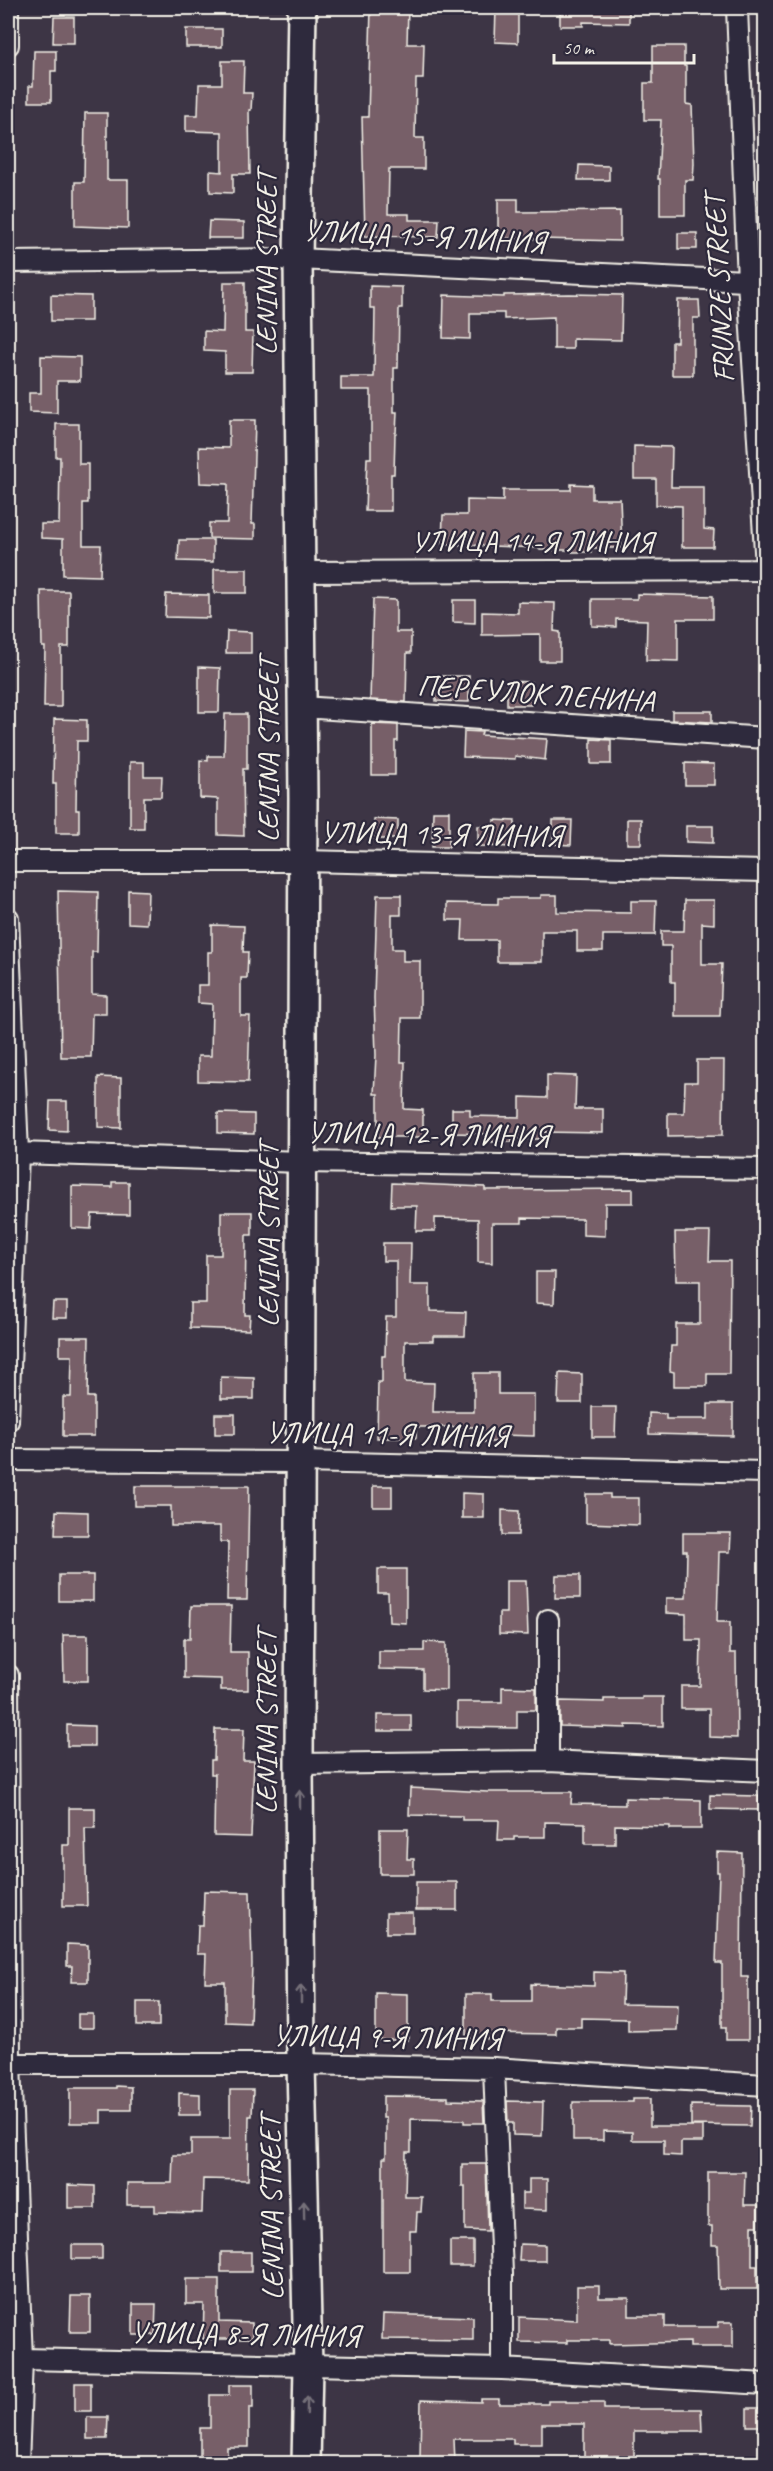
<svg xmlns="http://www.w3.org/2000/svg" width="773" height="2471" font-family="Caveat,sans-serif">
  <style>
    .building { fill: #775f67; stroke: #f4f1e8; stroke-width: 1.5 }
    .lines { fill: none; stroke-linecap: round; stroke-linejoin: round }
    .street-casing { stroke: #f4f1e8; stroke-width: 24 }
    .secondary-casing { stroke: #f4f1e8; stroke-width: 32 }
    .street { stroke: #2f2a3d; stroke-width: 20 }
    .secondary { stroke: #2f2a3d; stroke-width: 27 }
    .oneway { stroke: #747079 }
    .labels { text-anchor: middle; stroke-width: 4.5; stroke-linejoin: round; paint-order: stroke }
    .street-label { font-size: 30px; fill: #f4f1e8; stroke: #2f2a3d }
  </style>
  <rect width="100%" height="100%" fill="#3d3545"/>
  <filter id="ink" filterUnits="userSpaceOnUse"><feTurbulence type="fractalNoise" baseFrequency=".0167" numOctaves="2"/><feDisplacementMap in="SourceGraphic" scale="12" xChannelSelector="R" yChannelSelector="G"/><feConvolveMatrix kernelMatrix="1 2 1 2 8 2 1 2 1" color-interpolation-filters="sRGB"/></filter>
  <g filter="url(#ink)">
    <!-- building -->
    <path class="building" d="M371,8H408L407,44H424L423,79H416L415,138H424V169H389L388,214H409V220H439L438,237L365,236L362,117H368Z
      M496,8H518V43L495,42Z
      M560,8H629V23L583,22V26H560Z
      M54,17H74V43H53Z
      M186,29H222V47H186Z
      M653,46H684V66H686V104L692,105L694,163L693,180H685V215H660V179H658L661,120H644V83H653Z
      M34,51H56V71H51V102H29V86H33Z
      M222,61H244L243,93H252L251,110H249L250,174H233V193L210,192V171L222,172V132L186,131V115H198L199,84H222Z
      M85,113H107V180H128V228L75,226V182H84Z
      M579,165L609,166V180H578Z
      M498,199H518V212L620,211V241L498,238Z
      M209,221L244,222V238H208Z
      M678,233H697V249H678Z
      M224,282H245V332H253L252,372H225V352L204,351V331L223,332Z
      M370,286L402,287V308H399L398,368H394V412H397L396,433H395L394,474H391V511H365L367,458H371V390H341V377H374L375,308H370Z
      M570,294L622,295L621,340L573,339V349H554V317L504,319V313H470V339L443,338L444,295L504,297V295Z
      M51,295L91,296V321H51Z
      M678,300H699L700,318H693V375H672V342H677Z
      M41,356L80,357V381H57V413L29,412V393H41Z
      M229,420H255L252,524H255V539L209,538V523H227L228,484L200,483L199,447L229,448Z
      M56,424H79V464H88V503H83V545H101L100,576L63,575V539L41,538V524H59L60,457H56Z
      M634,446L672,447L671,487H704V529L714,530L713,547H682V506L656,505V479H634Z
      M571,484L592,485V499H620L622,548H591V552H572V550H540V548L442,544L443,515H467V500L503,501V490H571Z
      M179,540H213V562L178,561Z
      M214,569H247V593H214Z
      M41,591H69V647H61V707H44L45,647H42Z
      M166,594L209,595V618L165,617Z
      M637,594L713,596V619H678V661L646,660L647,620L616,619V627L592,626V599H637Z
      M373,599L396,600V632H411V653H407L406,702L370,700Z
      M453,600H475V623L453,622Z
      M518,602L555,603L554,631L560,632V661H540V634L482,635V612L518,613Z
      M227,631L251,632V653H226Z
      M199,667L220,668L219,712H199Z
      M436,676H469V702L436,701Z
      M507,681L531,682V705H507Z
      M672,711H712V722L672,720Z
      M225,714H247V769H243L244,836L218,835V799L200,798V760L208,761V756H224Z
      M54,719L87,720V741H77L76,810H79V833H56V784H53Z
      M372,724L398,725V741H395V775H372Z
      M464,731L482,732L481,735L547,739L545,760L515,756V759L463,757Z
      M591,739L611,740V764H591Z
      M130,762H144V776H162L161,797H144V828H130Z
      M685,763L714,764V785H685Z
      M433,811H449V847H432Z
      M374,819L398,820V839H374Z
      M627,819H641V844H627Z
      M494,820L515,821V847L478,846V826H494Z
      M553,820H572L571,845L553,844Z
      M686,826H713V843L686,842Z
      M128,890L148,891L147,924L128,923Z
      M58,891L98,892L97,952H92V994L106,995V1014H92L91,1057H61Z
      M377,895H401V915H392V949H403V961H420V1018H402L401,1062H405L404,1109L423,1110V1137H378V1094H374L376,1055L374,998Z
      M541,895H557V912L631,913V901H656L655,935H603V951H577V931H542V962H497V940H462L463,920H447V903L498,904V898H541Z
      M685,900H714V924L702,923V964H722L720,1016H675V982H671V946H661V931H684Z
      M212,925L244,926L243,952H248L247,978H241V1016H250L248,1082L198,1081V1056H211L212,1004L198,1003V985H208V952H212Z
      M697,1060H724L723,1135L668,1136V1113H684L685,1082H697Z
      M547,1075L576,1076L575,1109H603V1133L541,1132L540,1139H512V1142H492V1134L452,1133V1109H470V1116L520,1117V1097L547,1098Z
      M98,1077L121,1078V1128L98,1127Z
      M50,1101H67V1131L49,1130Z
      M218,1113L254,1114V1134L218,1133Z
      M112,1182H129V1215L92,1214L91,1229L72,1228V1186L112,1187Z
      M392,1183L485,1187V1190L633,1189V1203H605V1236L583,1235V1219L522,1218V1223H492V1263L478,1262V1219L435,1218V1231H416L417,1206H391Z
      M221,1212H252V1235H246L245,1315H250L249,1330L190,1328V1303H206V1255H221Z
      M675,1232H710L709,1261H730L729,1374H707V1386H674V1372L670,1371L671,1346H676V1324H700V1281H676Z
      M383,1243H411L410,1285H430V1311L466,1312L465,1336H433V1341H405V1382L434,1383L433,1412H474V1373H498V1394H534V1436L500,1435V1442H481V1427H416V1438H377L378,1382H382V1356H385L386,1317H396V1261H383Z
      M536,1272H555L554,1304L536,1303Z
      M53,1302H67V1318H52Z
      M60,1337H89L88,1397H94V1436H63V1397H71L72,1356H60Z
      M559,1373L582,1374V1403H558Z
      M221,1377L254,1378V1399H221Z
      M708,1404H733V1436L649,1434V1413L666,1414V1419H708Z
      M592,1407H616L615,1437H592Z
      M215,1414H235V1434H215Z
      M135,1486H249L247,1600H227L228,1542H220V1526H171V1506H135Z
      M373,1486H392V1507H373Z
      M462,1493L484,1494V1518H462Z
      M586,1494H610V1498H639V1525L586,1523Z
      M502,1510L519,1511L518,1535H502Z
      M56,1511L88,1512V1535H55Z
      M683,1533H731L730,1552H719L717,1622H730V1653H736L737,1738L709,1737V1709H681V1686H700L701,1640H686V1614L666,1613V1598H686L687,1551H683Z
      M378,1569H406V1623L389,1622L388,1593H378Z
      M59,1575H93V1601H59Z
      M556,1575H580V1598H555Z
      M506,1581H526L528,1635L499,1634V1613H506Z
      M191,1606H231L230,1652H248V1690H221V1679L184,1678V1639H190Z
      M63,1635H88V1681H64Z
      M424,1642L446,1643V1690L423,1689V1670L379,1669V1651H424Z
      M502,1687L536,1688V1710H517V1728L457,1727V1702H502Z
      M642,1697H663V1726L626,1725V1728L560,1726V1701L604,1702V1699H642Z
      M377,1715H411V1731H377Z
      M67,1725L94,1726V1746H67Z
      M215,1729H244L243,1761H254L251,1837L214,1836L215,1774H211V1760H214Z
      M410,1788L488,1792H572L571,1804L625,1805V1798L701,1800V1829H670V1826L615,1825V1844H585V1823L545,1822V1837H514V1840H498L499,1820H462V1816L409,1815Z
      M710,1795L759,1796V1810L710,1809Z
      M69,1808H95V1828H85L87,1906H63V1845H69Z
      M380,1829H408L407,1859H414V1874H380Z
      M717,1852L742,1853L741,1977H748V2040H726V2027H722V1963H716L719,1872H717Z
      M416,1882H457V1910H416Z
      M204,1891L250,1892L252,1964L250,2023L225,2022V1982H205L206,1954H197L198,1925H203Z
      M386,1913H413V1933H386Z
      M67,1944L88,1945V1982H71L72,1966H67Z
      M594,1972L623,1973L622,2004L678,2005L677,2030L628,2031V2019L581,2018V2027H556V2034L492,2033V2039L466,2038V1994H492V2001H531V1984L594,1986Z
      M376,1993L408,1994V2040H376Z
      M137,2002H159V2026H137Z
      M78,2014H93V2028H78Z
      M116,2086L131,2087V2110H101V2123H70V2088H116Z
      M230,2090H253L252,2116H249L248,2180L203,2179L202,2213L155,2212V2205H127V2183H172L173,2155H191V2139H230Z
      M179,2093L200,2094V2115H179Z
      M383,2096L448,2097V2100L483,2101L484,2123H464V2120L411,2119V2152H406L405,2197H422L421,2212H417L416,2231H410V2272H383V2158H386V2118H383Z
      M633,2099H650V2126H703V2142H681V2156L664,2155V2140H632V2132L603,2131V2140H573V2102H633Z
      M507,2101L543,2102L542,2136L513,2135V2123H508Z
      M691,2105L751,2106L750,2126L691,2125Z
      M462,2164H486L488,2231L465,2230V2186H462Z
      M708,2172H745L744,2205H758V2226H752V2266H757V2289H719L718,2245H712V2226H708Z
      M529,2179H547V2210L522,2209V2193H529Z
      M68,2185L95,2186V2208H68Z
      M450,2241H473V2266H450Z
      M520,2244L545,2245V2261H519Z
      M72,2245H102V2259H72Z
      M221,2252H251V2272H221Z
      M186,2279H219V2322L252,2323V2339H203L204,2304H186Z
      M577,2286H599V2298H629V2316H665V2327H718V2322H733V2347H690V2342L610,2344V2340H567V2343L519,2342V2317L577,2320Z
      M71,2296H90V2332H70Z
      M133,2304H156L155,2335H133Z
      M383,2314L473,2317V2340L382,2339Z
      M75,2383H91V2411H75Z
      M229,2385H253V2408H249V2447H227V2463H200V2428H210V2395H229Z
      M481,2399H499V2404H548V2401H566V2402H604V2409H701L702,2431H634V2463H619V2456L584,2457V2424H542V2444H513V2439H454L455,2463H432V2460H420L421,2400L481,2402Z
      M747,2408H765V2426H747Z
      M87,2417H108L107,2439H87Z"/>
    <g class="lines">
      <defs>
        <path id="street" d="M737,8L748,281L766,567
          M8,45V8
          M8,262L298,259L766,282
          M300,572L766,570
          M302,707L766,738
          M8,861H302L766,871
          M8,918L18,1153L8,1421
          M18,1153L302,1162L766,1169
          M8,1460L299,1462L766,1472
          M8,1675L10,2064L22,2359L18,2464
          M548,1761V1620
          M299,1764L548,1761L766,1771
          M8,2064H301L494,2068L766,2085
          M494,2068L502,2274V2369
          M22,2359L502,2369L766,2384"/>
        <path id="secondary" d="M302,8L298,259L303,798L299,1764L301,2064L308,2366L306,2464"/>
      </defs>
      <!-- street casing -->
      <use href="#street" class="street-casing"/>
      <!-- secondary casing -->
      <use href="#secondary" class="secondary-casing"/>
      <!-- street -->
      <use href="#street" class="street"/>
      <!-- secondary -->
      <use href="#secondary" class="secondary"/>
    </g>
    <!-- one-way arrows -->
    <defs><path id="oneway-shaft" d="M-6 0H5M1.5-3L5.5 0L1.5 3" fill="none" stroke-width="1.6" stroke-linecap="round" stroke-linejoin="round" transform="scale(1.5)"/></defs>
    <g class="oneway">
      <use href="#oneway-shaft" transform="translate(300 1799) rotate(-90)"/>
      <use href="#oneway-shaft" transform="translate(301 1994) rotate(-90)"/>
      <use href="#oneway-shaft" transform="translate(304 2210) rotate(-91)"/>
      <use href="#oneway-shaft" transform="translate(307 2405) rotate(-89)"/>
    </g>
  </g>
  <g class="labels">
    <!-- street labels -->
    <g class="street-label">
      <text transform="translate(424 236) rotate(3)" y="10">УЛИЦА 15-Я ЛИНИЯ</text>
      <text transform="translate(266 263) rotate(-90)" y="10">LENINA STREET</text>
      <text transform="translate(719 289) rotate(-93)" y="10">FRUNZE STREET</text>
      <text x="532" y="551">УЛИЦА 14-Я ЛИНИЯ</text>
      <text transform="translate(536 693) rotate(4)" y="10">ПЕРЕУЛОК ЛЕНИНА</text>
      <text transform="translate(268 750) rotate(-90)" y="10">LENINA STREET</text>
      <text transform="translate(441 834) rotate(1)" y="10">УЛИЦА 13-Я ЛИНИЯ</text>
      <text transform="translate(428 1134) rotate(1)" y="10">УЛИЦА 12-Я ЛИНИЯ</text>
      <text transform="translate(268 1235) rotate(-90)" y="10">LENINA STREET</text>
      <text transform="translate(387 1434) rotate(1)" y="10">УЛИЦА 11-Я ЛИНИЯ</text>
      <text transform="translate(266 1722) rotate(-90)" y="10">LENINA STREET</text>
      <text transform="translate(387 2037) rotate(1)" y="10">УЛИЦА 9-Я ЛИНИЯ</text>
      <text transform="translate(271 2208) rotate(-91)" y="10">LENINA STREET</text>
      <text transform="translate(245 2334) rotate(1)" y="10">УЛИЦА 8-Я ЛИНИЯ</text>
    </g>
  </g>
  <!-- margin -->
  <rect width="773" height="2471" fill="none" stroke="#2f2a3d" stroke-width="30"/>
  <rect x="15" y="15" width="743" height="2441" fill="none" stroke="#f4f1e8" stroke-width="2" filter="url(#ink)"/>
  <!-- scale -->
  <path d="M554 54v9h140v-9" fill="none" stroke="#f4f1e8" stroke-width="3"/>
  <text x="563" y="54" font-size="18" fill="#f4f1e8" stroke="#2f2a3d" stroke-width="4.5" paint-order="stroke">50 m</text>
</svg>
